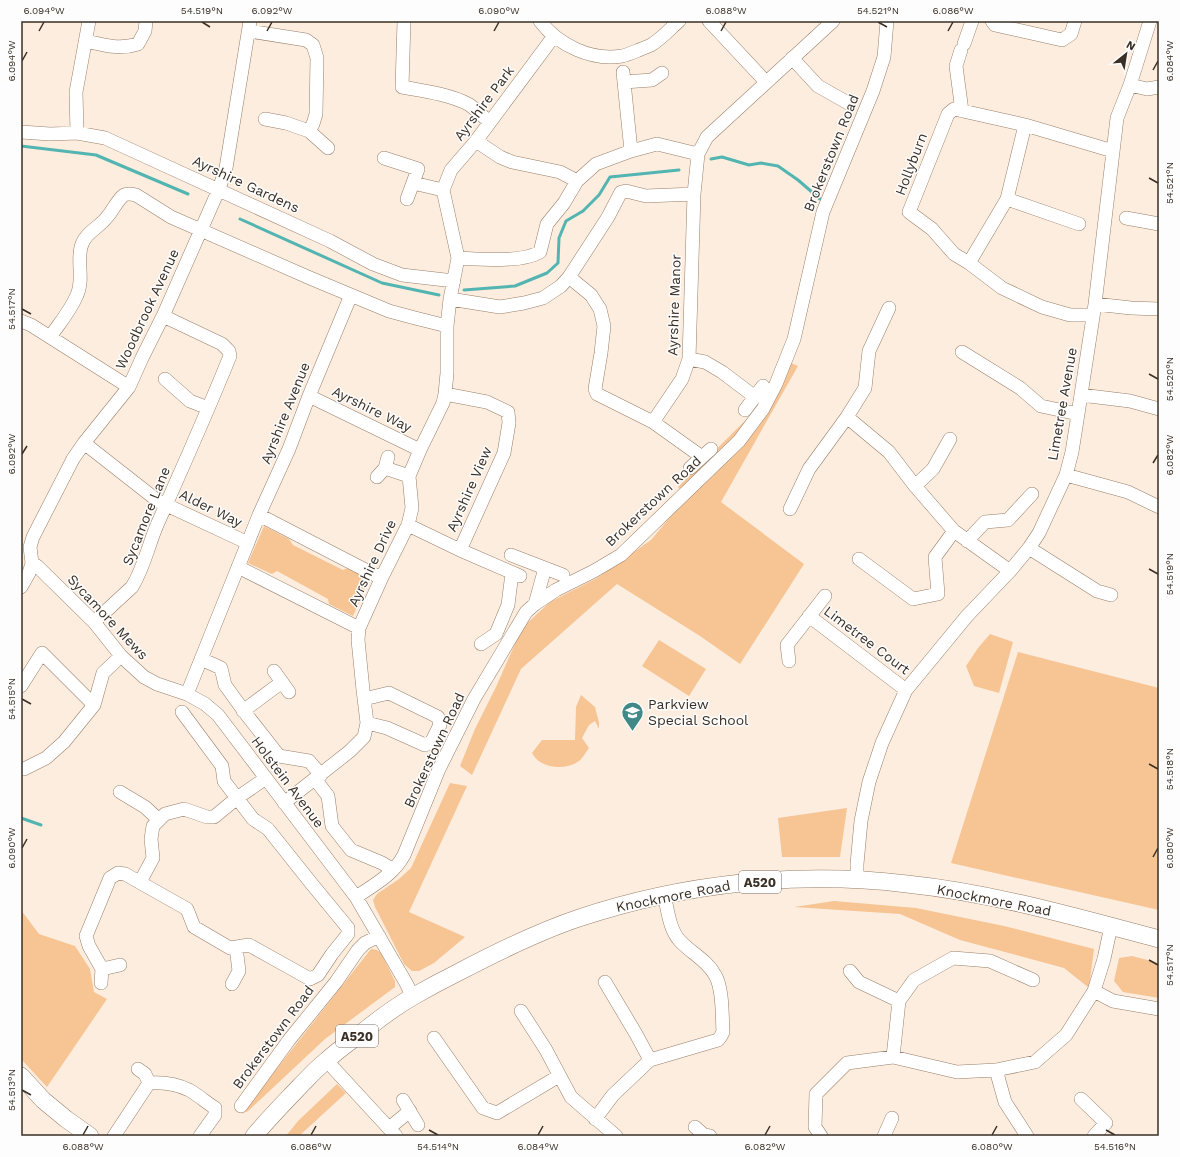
<svg xmlns="http://www.w3.org/2000/svg" width="1180" height="1157" font-family="'Work Sans',sans-serif">
  <style>
    .green { fill: #f7c494 }
    .lines { fill: none; stroke-linecap: round; stroke-linejoin: round }
    .stream { stroke: #52b5b1; stroke-width: 3 }
    .minor-casing { stroke: #987f69; stroke-width: 14 }
    .major-casing { stroke: #987f69; stroke-width: 18 }
    .minor { stroke: #fff; stroke-width: 13 }
    .major { stroke: #fff; stroke-width: 17 }
    .ticks { fill: none; stroke: #392f25; stroke-width: 1.5 }
    .labels { text-anchor: middle; stroke-width: 3; stroke-linejoin: round; paint-order: stroke }
    .shield { fill: #fdfdfd; stroke: #746d66; stroke-width: 1 }
    .shield-label { font-size: 13px; font-weight: bold; fill: #392f25 }
    .street-label { font-size: 14px; fill: #392f25; stroke: #fdfdfd }
    .poi-label { font-size: 14px; fill: #392f25; stroke: #fdfdfd; text-anchor: start }
    .neatline { fill: none; stroke: #392f25; stroke-width: 1.5 }
    .ticks-label { font-size: 10px; text-anchor: middle; fill: #392f25 }
  </style>
  <rect width="100%" height="100%" fill="#fdedde"/>
  <!-- green -->
  <path class="green" d="M780,358L798,366L721,502L804,564L740,664L700,636L617,584L521,669L472,775L460,766L475,729L496,687L522,628L550,602L597,578L651,540L687,497L678,487L759,407Z
    M264,526L289,539L293,545L343,570L348,568L369,580L353,616L329,604L328,599L277,571L272,574L248,563Z
    M990,634L1013,642L999,693L974,686L966,666L978,648Z
    M659,640L706,669L689,696L642,666Z
    M1018,652L1159,688V910L951,863Z
    M581,695L595,707L599,723V729L595,721L589,725L582,738L589,748C586,752 583,758 579,761C566,771 540,769 532,753L542,740H575L576,707Z
    M450,783L467,786L409,912L465,937L434,963L419,971H412L404,964L375,907L373,900L377,894L399,879L411,868Z
    M847,808L840,857H782L778,818Z
    M834,901L916,908L1004,926L1094,949L1089,988L1064,968L960,940L900,914L794,907Z
    M21,910L39,934L75,946L90,969L94,992L107,999L47,1087L21,1059Z
    M371,949L377,950L381,953L395,981V987L325,1039L248,1111L241,1114Z
    M1132,956L1159,963V998L1123,992L1114,981L1119,958Z
    M337,1084L346,1093L299,1136H286L298,1121Z"/>
  <g class="lines">
    <!-- stream -->
    <path class="stream" d="M21,146L96,155L188,194
      M711,159L722,157L749,165L761,163L778,166L798,180L820,199
      M240,219L382,283L439,295
      M464,290L515,286L547,273L558,263L559,238L566,221L583,211L599,195L610,177L679,170
      M21,818L41,825"/>
    <defs>
      <path id="minor" d="M404,21L402,87C424,91 448,94 468,104C476,109 483,117 490,122
        M540,21C558,45 591,61 622,56C627,55 634,52 639,50C643,48 647,47 651,45C661,39 670,29 679,21
        M709,21L766,82
        M992,21L995,25L1062,40L1071,34L1075,21
        M249,31L306,40L313,45L317,58L316,114L313,124L309,131
        M86,41C105,45 119,50 138,44L145,31L146,21
        M964,44L972,21
        M961,50L956,66L962,111
        M792,58L818,86L848,103
        M623,72L631,151
        M624,82L652,80L662,73
        M1130,85L1147,89L1159,87
        M265,119L286,123L309,131L328,148
        M21,132L50,134L77,133L105,138L330,241L373,264L402,275L454,281
        M77,133L76,92L89,21
        M476,141L500,157L512,162L560,172L577,181
        M384,158L418,169L407,199
        M413,183L443,190
        M1007,199L1079,224
        M1126,218L1159,224
        M458,258C480,259 521,263 540,252L547,224L564,203L577,181L596,164L631,151L657,144L698,154
        M969,263L1007,199L1025,125
        M569,277L591,295L600,309L604,326L601,353L595,389L597,394L653,422L682,379L689,359L694,194L698,154L707,137L833,21
        M450,299L500,307L524,303L543,298L561,286L569,277L608,217L621,192L626,191L646,196L694,194
        M1095,304L1131,308L1159,309
        M1093,315H1070L1042,307L1002,288L969,263L954,254L932,229L909,212L948,114L954,109L1025,125L1113,151
        M21,321L31,325L129,387
        M50,337C59,324 71,310 77,295C84,280 77,263 81,247C85,232 99,228 107,217C113,211 117,200 124,195C128,193 132,194 136,195L171,217L310,278L389,311L415,318L447,326
        M962,352L1020,388L1041,406L1078,414
        M689,359L705,362L722,372L755,397
        M165,379L190,401L208,408
        M445,394L487,402L508,412L509,423L504,453L460,550
        M1081,395L1130,401L1159,409
        M309,396L420,450
        M745,410L763,386
        M847,417L889,452L915,486L954,531L1010,571
        M653,422L702,457
        M84,443L158,501L248,543
        M385,468L409,476
        M690,468L711,449
        M1066,475L1128,492L1159,507
        M377,477L385,468L388,457
        M915,486L933,469L950,439
        M790,509L809,469L847,417L865,388L869,351L889,308
        M259,515L375,575L382,577
        M408,525L460,550L520,576
        M967,541L985,522L1008,520L1032,494
        M1029,548L1097,591L1111,595
        M511,555L563,575
        M859,559L913,599L938,594L935,557L954,531
        M32,563L37,566L94,622L121,656L144,677L157,684L187,694L205,704L218,715L356,897L406,983L413,997
        M238,567L359,628
        M21,587L29,573L32,563L30,547L33,537L73,459L84,443L129,387L142,358L163,316L219,189L226,168L250,21
        M535,604L545,568
        M809,616L906,690
        M94,622L132,587C144,568 148,546 157,525C182,469 207,413 230,356L229,351L222,344L163,316
        M481,644L496,634L508,605L512,573
        M201,659L221,668L225,685L246,714L279,756L309,761L321,775
        M789,661L787,645L825,596
        M274,671L289,692
        M21,686L42,653L94,705
        M187,694L259,515L289,449L309,396L351,295
        M364,699L389,693L438,717L440,725L432,741L425,745L387,728L367,723
        M243,711L282,682
        M21,769H24L46,758L64,742L94,705L103,673L121,656
        M315,779L328,796L332,826L351,850L382,863L393,870
        M120,792L145,807L159,820
        M284,803L350,751L364,737L367,723L363,690L358,640L359,628L382,577L408,525L412,508L409,476L420,450L443,403L445,394L447,373V326L450,299L458,258L443,190L451,170L476,141L554,36
        M857,880V864L861,821L869,782L882,743L906,690L967,616L1010,571L1029,548L1039,533L1066,475L1072,452L1078,414L1095,304L1117,118L1130,85L1150,21
        M140,882L153,858L151,839L153,826L165,814L184,809L207,817H214L237,798L266,778
        M356,897C374,885 394,874 404,855L439,769L474,699L526,612L535,604L556,590L594,571L621,555L739,441L763,409L776,384L794,339L823,212L873,91L884,57L887,21
        M102,969L120,965
        M850,971L859,982L899,1001
        M605,982L636,1034L650,1060
        M101,983L102,969L89,946L86,936L110,878L118,873L125,874L187,909L194,927L230,948L249,945L310,979L318,975L332,954L348,934V928L311,883L268,829L253,819L224,781L222,766L182,712
        M232,984L239,971L236,947
        M1094,991L1113,1001L1159,1009
        M521,1011L546,1050L571,1097L616,1136
        M434,1038L483,1108L497,1113L559,1076
        M893,1057L899,1001L914,980L953,958L990,961L1033,980
        M326,1060L396,1136
        M138,1069L145,1074L149,1083
        M996,1070L1005,1102L1027,1136
        M1081,1099L1106,1123L1094,1136
        M403,1100L418,1125
        M241,1106L289,1040L336,982L358,950L365,943L379,936
        M595,1119L613,1095L650,1060L718,1040L721,1036L723,1032C722,1016 723,988 715,975C707,960 691,953 680,941C669,929 668,910 664,895
        M695,1127L704,1135L710,1136
        M389,1128L410,1111
        M114,1136L149,1083C162,1082 177,1084 189,1090C198,1095 207,1103 215,1108V1115L200,1136
        M821,1136L815,1127L816,1094L847,1063L893,1057L957,1072L996,1070L1035,1062L1066,1035L1094,991L1104,959L1111,926
        M884,1136L892,1118"/>
      <path id="major" d="M21,1076L43,1100L66,1119L90,1136
        M254,1136C269,1118 285,1102 301,1085C309,1077 317,1068 326,1061C339,1049 355,1038 369,1027C383,1016 398,1005 414,996C428,988 443,980 457,973C497,952 537,932 579,918C684,883 798,871 907,884C993,893 1076,917 1159,939"/>
    </defs>
    <!-- minor casing -->
    <use href="#minor" class="minor-casing"/>
    <!-- major casing -->
    <use href="#major" class="major-casing"/>
    <!-- minor -->
    <use href="#minor" class="minor"/>
    <!-- major -->
    <use href="#major" class="major"/>
  </g>
  <!-- ticks -->
  <path class="ticks" d="M202,22L210,27M878,22L887,27M39,31L44,22M267,31L272,22M494,31L499,22M721,31L726,22M948,31L953,22M22,61L27,52M1153,70L1158,61M1149,178L1158,183M22,309L31,314M1149,374L1158,379M22,454L27,446M1153,463L1158,455M1149,569L1158,574M22,699L31,704M1149,764L1158,769M22,848L27,839M1153,857L1158,848M1149,960L1158,965M22,1090L31,1095M429,1130L438,1135M1106,1130L1115,1135M83,1135L88,1126M311,1135L316,1126M538,1135L543,1126M765,1135L770,1126M992,1135L997,1126"/>
  <!-- icons -->
  <defs>
    <symbol id="school-pin" viewBox="-11 -11 22 30"><path d="M0 17L-7.5 6A9.5 9.5 0 1 1 7.5 6Z" fill="#418986" stroke="#fdfdfd"/><path d="M0-5L7-2L0 1L-7-2ZM-4 1L0 2.5L4 1V4Q0 6-4 4Z" fill="#fff"/></symbol>
  </defs>
  <g fill-rule="evenodd">
    <use href="#school-pin" x="620" y="700" width="25" height="34"/>
  </g>
  <g class="labels">
    <!-- shield labels -->
    <g class="shield">
      <rect x="739" y="871" width="42" height="22" rx="3"/>
      <rect x="336" y="1025" width="42" height="22" rx="3"/>
    </g>
    <g class="shield-label">
      <text x="760" y="887">A520</text>
      <text x="357" y="1041">A520</text>
    </g>
    <!-- street labels -->
    <g class="street-label">
      <text transform="translate(484 103) rotate(-53)" y="5">Ayrshire Park</text>
      <text transform="translate(831 153) rotate(-68)" y="5">Brokerstown Road</text>
      <text transform="translate(911 164) rotate(-69)" y="5">Hollyburn</text>
      <text transform="translate(246 184) rotate(25)" y="5">Ayrshire Gardens</text>
      <text transform="translate(674 305) rotate(-88)" y="5">Ayrshire Manor</text>
      <text transform="translate(147 309) rotate(-65)" y="5">Woodbrook Avenue</text>
      <text transform="translate(1062 404) rotate(-80)" y="5">Limetree Avenue</text>
      <text transform="translate(372 409) rotate(26)" y="5">Ayrshire Way</text>
      <text transform="translate(285 413) rotate(-68)" y="5">Ayrshire Avenue</text>
      <text transform="translate(469 489) rotate(-66)" y="5">Ayrshire View</text>
      <text transform="translate(653 501) rotate(-43)" y="5">Brokerstown Road</text>
      <text transform="translate(211 508) rotate(26)" y="5">Alder Way</text>
      <text transform="translate(146 516) rotate(-68)" y="5">Sycamore Lane</text>
      <text transform="translate(372 563) rotate(-65)" y="5">Ayrshire Drive</text>
      <text transform="translate(108 617) rotate(47)" y="5">Sycamore Mews</text>
      <text transform="translate(867 640) rotate(37)" y="5">Limetree Court</text>
      <text transform="translate(434 750) rotate(-65)" y="5">Brokerstown Road</text>
      <text transform="translate(288 782) rotate(53)" y="5">Holstein Avenue</text>
      <text transform="translate(673 896) rotate(-11)" y="5">Knockmore Road</text>
      <text transform="translate(994 900) rotate(11)" y="5">Knockmore Road</text>
      <text transform="translate(273 1037) rotate(-53)" y="5">Brokerstown Road</text>
    </g>
    <!-- poi labels -->
    <g class="poi-label">
      <text x="648" y="709">Parkview<tspan x="648" dy="16">Special School</tspan></text>
    </g>
  </g>
  <!-- border -->
  <rect width="1180" height="1157" fill="none" stroke="#fdfdfd" stroke-width="44"/>
  <!-- north arrow -->
  <g transform="translate(1126 54) rotate(30)" stroke="#fdfdfd" stroke-width="3" paint-order="stroke">
  <path d="M0-3L7 15L0 10L-7 15Z" fill="#392f25"/>
  <text y="-6" font-size="11" font-weight="bold" text-anchor="middle" fill="#392f25">N</text>
  </g>
  <rect x="22" y="22" width="1136" height="1113" class="neatline"/>
  <g class="ticks-label">
    <text x="44" y="14">6.094°W</text>
    <text x="202" y="14">54.519°N</text>
    <text x="272" y="14">6.092°W</text>
    <text x="499" y="14">6.090°W</text>
    <text x="726" y="14">6.088°W</text>
    <text x="878" y="14">54.521°N</text>
    <text x="953" y="14">6.086°W</text>
    <text transform="translate(11 61) rotate(-90)" y="4">6.094°W</text>
    <text transform="translate(1169 61) rotate(-90)" y="4">6.084°W</text>
    <text transform="translate(1169 183) rotate(-90)" y="4">54.521°N</text>
    <text transform="translate(11 309) rotate(-90)" y="4">54.517°N</text>
    <text transform="translate(1169 379) rotate(-90)" y="4">54.520°N</text>
    <text transform="translate(11 454) rotate(-90)" y="4">6.092°W</text>
    <text transform="translate(1169 455) rotate(-90)" y="4">6.082°W</text>
    <text transform="translate(1169 574) rotate(-90)" y="4">54.519°N</text>
    <text transform="translate(11 699) rotate(-90)" y="4">54.515°N</text>
    <text transform="translate(1169 769) rotate(-90)" y="4">54.518°N</text>
    <text transform="translate(11 848) rotate(-90)" y="4">6.090°W</text>
    <text transform="translate(1169 848) rotate(-90)" y="4">6.080°W</text>
    <text transform="translate(1169 965) rotate(-90)" y="4">54.517°N</text>
    <text transform="translate(11 1090) rotate(-90)" y="4">54.513°N</text>
    <text x="83" y="1150">6.088°W</text>
    <text x="311" y="1150">6.086°W</text>
    <text x="438" y="1150">54.514°N</text>
    <text x="538" y="1150">6.084°W</text>
    <text x="765" y="1150">6.082°W</text>
    <text x="992" y="1150">6.080°W</text>
    <text x="1115" y="1150">54.516°N</text>
  </g>
</svg>
